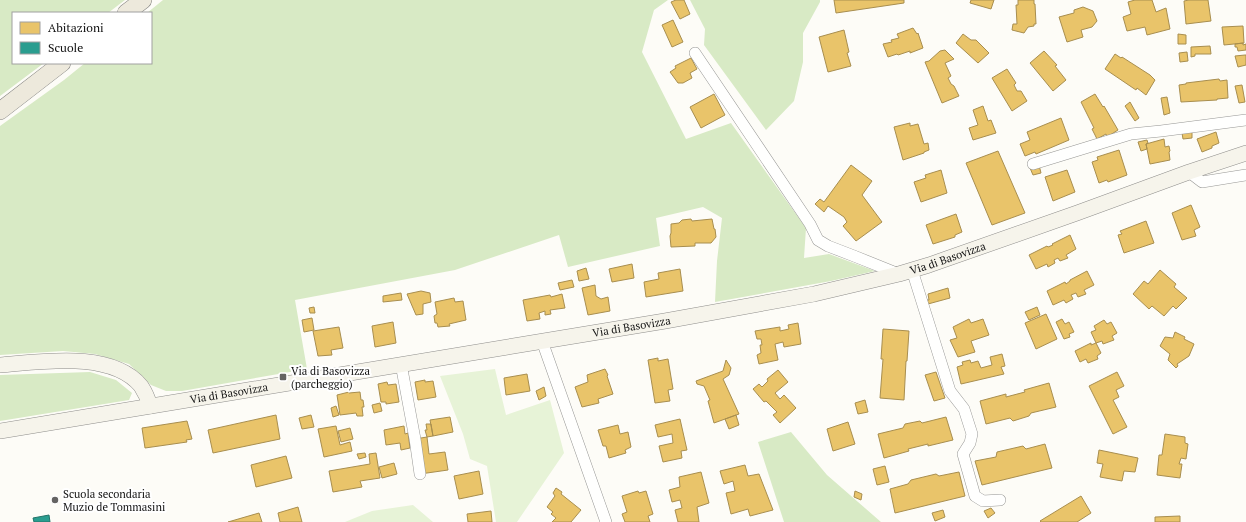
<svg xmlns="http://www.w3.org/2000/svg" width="1246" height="522" font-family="'PT Serif',serif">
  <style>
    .green { fill: #e7f3d7 }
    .forest { fill: #d8eac5 }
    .homes { fill: #e9c46a; stroke: #a88e4f }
    .schools { fill: #2a9d8f; stroke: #227369 }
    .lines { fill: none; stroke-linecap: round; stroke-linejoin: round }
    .street-casing { stroke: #979795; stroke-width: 12 }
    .secondary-casing { stroke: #8e8d8b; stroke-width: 16 }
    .primary-casing { stroke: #858482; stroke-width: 18 }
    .street { stroke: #fffffe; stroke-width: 11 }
    .secondary { stroke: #f6f4eb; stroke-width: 15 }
    .primary { stroke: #ede9dc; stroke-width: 17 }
    .poi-dot { fill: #646362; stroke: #fff; stroke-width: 1.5 }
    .labels { text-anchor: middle; stroke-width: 4; stroke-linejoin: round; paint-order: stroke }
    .street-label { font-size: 11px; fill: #111; stroke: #fff }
    .poi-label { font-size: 11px; fill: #111; stroke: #fff; text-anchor: start }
  </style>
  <rect width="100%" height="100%" fill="#fdfcf7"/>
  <!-- green -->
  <path class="green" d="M495,369L506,415L550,400L564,453L517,522H496L487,466L470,459L463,434L440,376Z
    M413,505L433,522H345L372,511Z"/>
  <!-- forest -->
  <path class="forest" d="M0,0H125L108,13H13V63H44L0,96Z
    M163,0H668L654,10L642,52L686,139L731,123L806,228L804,258L829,254L875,271L831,281L715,302L717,261L722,218L703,207L656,218L660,246L568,267L559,235L455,270L295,300L307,369L182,391H166L151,385L129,364L95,354L63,351L0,355V126L64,80L85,63H151V13H147Z
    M690,0H820V2L803,33V62L794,101L766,130L704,45L705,29Z
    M90,372L116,380L132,393L129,400L0,421V375Z
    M791,432L827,475L881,522H784L758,442Z"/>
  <!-- homes -->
  <path class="homes" d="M676,0H684L690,14L680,19L671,2Z
    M834,0H904V3L836,13Z
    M971,0H994L991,9L970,3Z
    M1018,0H1034V4H1035L1036,24H1034V26L1028,27L1024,33L1012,30L1013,24H1017L1016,5H1018Z
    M1135,0H1152L1156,12L1166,8L1170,29L1147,35L1145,27L1127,31L1123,17L1131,14L1128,2Z
    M1189,0H1208L1211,21L1186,24L1184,1Z
    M1083,7L1093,11L1097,21L1092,27L1081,30L1083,37L1067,42L1059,17L1074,13V10Z
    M673,20L683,42L672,47L662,25Z
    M1243,26L1244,43L1224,45L1222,27Z
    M913,28L917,34L918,33L923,48L910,53V51L898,55L897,54L888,57L883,44L892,42L891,40L899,38L897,34Z
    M844,30L849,52L847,53L851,66L828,72L819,37Z
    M963,34L971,40H976L989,53L978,63L956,43Z
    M1178,34L1186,35V44H1178Z
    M1243,43V45L1246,44V50L1238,51L1237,47H1235V44Z
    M1210,46L1211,54H1195V56L1191,57V47Z
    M945,50L954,59L945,63L951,76L948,78L951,84L954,86L959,96L942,103L925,62L929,61L940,51Z
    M1044,51L1057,65L1055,66L1066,80L1053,91L1030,63Z
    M1187,52L1188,61L1180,62L1179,53Z
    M1115,54L1121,58L1122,57L1150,75L1155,80L1146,95L1137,88L1136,90L1105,69Z
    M1245,55H1246V65L1238,67L1235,56Z
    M691,58L697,69L690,73L692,78L683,83H678L670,72L676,68L675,66Z
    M1007,69L1016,83L1014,85L1017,91H1021L1027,101L1012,111L992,78Z
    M1219,79L1220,81L1227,80L1228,98L1217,99V100L1181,102L1179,85L1186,84V83Z
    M1242,85L1245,102L1239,103L1235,86Z
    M714,94L725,115L701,128L690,107Z
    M1095,94L1103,107L1104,106L1118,130L1107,137L1106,134L1097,139L1092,129L1094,128L1081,102Z
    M1167,97L1170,113L1164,115L1161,98Z
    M1130,102L1139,118L1135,121L1125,106Z
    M983,106L988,121L991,120L996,133L973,140L969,128L978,125L973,110Z
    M1061,118L1069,140L1036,154L1035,152L1025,156L1020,144L1030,140L1027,132Z
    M910,123V126L918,124L924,144L928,143L929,150L924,152V153L903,160L894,127Z
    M1192,132V138L1183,139L1182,133Z
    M1216,132L1219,143L1212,146V148L1202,152L1197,139Z
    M1164,139L1165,147L1169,146L1170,151L1169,152L1170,160L1150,164L1146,144Z
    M1147,140L1148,143L1146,144L1147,149L1141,151L1138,142Z
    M1119,150L1127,175L1108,182L1107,180L1099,183L1092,162L1098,160L1097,157Z
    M998,151L1025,213L992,225L966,163Z
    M851,165L872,181L862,195L882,222L856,241L843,226L847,222L844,217L828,206L824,212L815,204L820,199L824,202Z
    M1039,165L1041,173L1033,175L1030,168Z
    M941,170L947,193L921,202L914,182L926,178L925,175Z
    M1067,170L1075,192L1053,201L1045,177Z
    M1191,205L1200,227L1194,230L1196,236L1182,240L1172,213Z
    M956,214L962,232L955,235V237L933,244L926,225Z
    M691,219L692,221L712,219L714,229H715L716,237L711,243H695V246L671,247L670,236L671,233V224L679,223L682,220Z
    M1146,221L1154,243L1124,253L1118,235L1122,234L1120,231Z
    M1070,235L1076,249L1066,255L1068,258L1060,261L1058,258L1054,260L1055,263L1048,267L1047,264L1036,269L1029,255L1047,246L1048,247L1053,245L1052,244Z
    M632,264L634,278L612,282L609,269Z
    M586,268L589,279L579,281L577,271Z
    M680,269L683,291L646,297L644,282L659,279L658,273Z
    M1160,270L1176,284L1174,287L1187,298L1176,309L1173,306L1164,316L1152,306L1149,309L1133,294L1144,281L1148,284Z
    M1087,271L1094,285L1084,290L1086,294L1078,297L1076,293L1071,295L1073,299L1066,303L1064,300L1053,305L1047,291L1065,282L1066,284L1070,281V280Z
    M572,280L574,287L560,290L558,283Z
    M595,285L596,296L601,299L608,297L610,311L588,315L582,288Z
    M948,288L950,298L928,304L927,300H929L928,294Z
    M421,291L430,293L431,302L423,304V314L416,315L407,294Z
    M401,293L402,300L383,302V296Z
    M562,294L565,308L550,310L551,314L545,315V311L539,313L540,319L527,321L523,300L550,295L551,297Z
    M454,298L455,302L463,301L466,320L449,324L450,326L438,327L437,323H435L434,316L437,314L435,302Z
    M314,307L315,313H310L309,308Z
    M1037,307L1040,315L1029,320L1025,312Z
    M1046,314L1057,339L1036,349L1025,323Z
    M312,318L314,330L304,332L302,320Z
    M969,319L971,323L983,319L989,335L971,341L975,352L958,357L950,340L957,338L953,327Z
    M1062,319L1065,324L1069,322L1074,332L1069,334L1070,337L1064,339L1056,322Z
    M1104,320L1107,324L1111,322L1117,333L1112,336L1114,340L1103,344L1102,341L1096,343L1091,332L1096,330L1094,326Z
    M393,322L396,343L375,347L372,326Z
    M798,323L801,344L784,347L783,342L775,344L778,360L759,364L757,355L761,353L760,345H762L761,339H757L755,331L780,327V331L789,329L788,325Z
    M339,327L343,348L331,350L332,355L318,356L313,331Z
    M883,329L909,331L907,361H906L904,400L880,398L883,359H881Z
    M1175,332L1185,337L1184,339L1194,344L1189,356L1177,364L1178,366L1176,368L1168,360L1170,354L1160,346L1165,337L1173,338Z
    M1091,343V345L1096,343L1101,353L1097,356L1098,359L1088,363L1086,359L1080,362L1075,351Z
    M1002,354L1005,366L1001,367L1004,374L961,384L957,367L963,365L962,362L970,360L971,363L978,361L981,368L992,365L990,357Z
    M658,358V361L668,359L673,389L668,390L670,401L655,403L648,360Z
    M726,360L731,368L729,375L723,379L739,414L714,423L708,401L710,400L704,386L697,384L696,381L723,371Z
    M605,369L608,375L607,376L613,394L598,399L599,403L582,407L575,387L588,382L587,375Z
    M778,370L788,382L775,393L780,399L784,395L796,408L780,423L773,415L777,412L766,401L764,402L753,389L759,384L762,387L768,381L767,379Z
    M936,372L945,398L934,401L925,375Z
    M1117,372L1124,386L1116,390L1119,397L1113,400L1127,427L1113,434L1089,386Z
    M527,374L530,391L506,395L504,378Z
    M425,380V382L433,381L436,397L418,400L415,382Z
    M387,382L388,385L396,384L399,402L386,404V402H381L378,384Z
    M1049,383L1056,407L1031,413L1029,416L1013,421L1010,418L986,424L980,401L1006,394V397L1025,392L1024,390Z
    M544,387L546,396L539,400L536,391Z
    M349,392V393L360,392L361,400H363L364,407H362L363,416H357L356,413L340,415L337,395Z
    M865,400L868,412L858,414L855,403Z
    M380,403L382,411L374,413L372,405Z
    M336,406L339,415L333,417L331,408Z
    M276,415L280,439L213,453L208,430Z
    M311,415L314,427L302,429L299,418Z
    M736,415L739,425L729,429L725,419Z
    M450,417L453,432L433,436L430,420Z
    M946,417L953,440L928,446V444L908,449L909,451L884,458L878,434L903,428L905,424L920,421L922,423Z
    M680,419L687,450L681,451L682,458L663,462L659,446L673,443L672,434L658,437L655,425Z
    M187,421L192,439L186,440L187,442L145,448L142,428Z
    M848,422L855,444L833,451L827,429Z
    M426,424H431L433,436L427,437L425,430H427Z
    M618,425L620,434L628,432L631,447L625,450L626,453L609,458L606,446H603L598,430Z
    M336,426L340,445L350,442L352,451L324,457L318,429Z
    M404,426L405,434L408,433L410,448L401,450L400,443L386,445L384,430Z
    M350,428L353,439L341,442L338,431Z
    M1165,434L1185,437V443L1188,444L1186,459L1181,458L1179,464H1182L1180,478L1157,475L1159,455H1162Z
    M427,437L429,454L445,452L448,470L420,474L415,439Z
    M1045,444L1052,468L982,485L975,461L996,457L997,452L1023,446L1026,449Z
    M1099,450L1138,458L1135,472L1124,471L1122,481L1100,477L1103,464L1097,463Z
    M365,453L366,457L359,459L357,454Z
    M376,453L380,478L360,481L362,487L333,492L329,471L370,464L369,454Z
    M286,456L292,478L256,487L251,465Z
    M394,463L397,474L382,478L379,467Z
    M745,465L748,476L759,474L773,510L750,516L748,509L731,514L726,493L735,491L733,481L724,484L720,471Z
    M885,466L889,482L877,485L873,469Z
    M479,471L483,494L459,499L454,476Z
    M701,472L709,503L697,507L699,522H678L675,510L682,508L680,500L672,502L669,490L680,487L679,477Z
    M959,472L965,496L895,513L890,489L908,484L911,480L936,474L939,476Z
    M556,488L562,492L561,494L581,510L571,522H552L556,518L551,514L553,512L547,507L555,496L553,493Z
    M638,491L639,493L646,491L653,514L648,516L650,522H625L622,514L627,512L622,496Z
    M855,491L862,494L861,500L854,497Z
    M1081,496L1091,513L1077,522H1041L1040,521Z
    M298,507L302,522H280L278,513Z
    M991,508L995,513L988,518L984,511Z
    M943,510L945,517L935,521L932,513Z
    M491,511L492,522H468L467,514Z
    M259,513L262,522H228Z
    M1180,516V522H1155V517Z"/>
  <!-- schools -->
  <path class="schools" d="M49,515L50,522H34L33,518Z"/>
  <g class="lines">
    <defs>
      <path id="street" d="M695,53L810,224L818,240L828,246L854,256L899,274
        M1033,164L1131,134L1161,131L1246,120
        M1189,172L1202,182L1246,175
        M912,270L950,391L964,409L972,434L970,443L963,454L975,496L983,501L1000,500
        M542,341L606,522
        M401,364L415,439L420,474"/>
      <g id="secondary">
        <path d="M0,365C41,362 111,350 141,386C145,392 148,399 150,406"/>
        <path id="s1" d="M0,431L665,321L814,294L899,274L929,265L1077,213L1189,172L1246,153"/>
      </g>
      <path id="primary" d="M126,13L143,0
        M0,111L62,63"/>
    </defs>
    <!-- street casing -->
    <use href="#street" class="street-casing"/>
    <!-- secondary casing -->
    <use href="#secondary" class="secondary-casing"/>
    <!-- primary casing -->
    <use href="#primary" class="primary-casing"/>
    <!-- street -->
    <use href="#street" class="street"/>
    <!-- secondary -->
    <use href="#secondary" class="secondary"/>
    <!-- primary -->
    <use href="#primary" class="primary"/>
  </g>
  <!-- markers -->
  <g class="poi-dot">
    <rect x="279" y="373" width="8" height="8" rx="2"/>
    <circle cx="55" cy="500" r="4"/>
  </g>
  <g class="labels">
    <!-- street labels -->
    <g class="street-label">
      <text dy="4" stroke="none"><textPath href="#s1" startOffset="964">Via di Basovizza</textPath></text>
      <text dy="4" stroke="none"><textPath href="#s1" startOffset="640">Via di Basovizza</textPath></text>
      <text dy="4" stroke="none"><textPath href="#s1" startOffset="232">Via di Basovizza</textPath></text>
    </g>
    <!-- poi labels -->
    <g class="poi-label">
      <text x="291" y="375">Via di Basovizza<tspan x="291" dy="13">(parcheggio)</tspan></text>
      <text x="63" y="498">Scuola secondaria<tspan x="63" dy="13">Muzio de Tommasini</tspan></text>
    </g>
  </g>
  <!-- legend -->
  <rect x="12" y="12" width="140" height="52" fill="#ffffff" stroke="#a0a0a0"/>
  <rect x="20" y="22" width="20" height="12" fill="#e9c46a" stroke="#a0a0a0"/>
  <text x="48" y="32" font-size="12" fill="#111111">Abitazioni</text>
  <rect x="20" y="42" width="20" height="12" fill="#2a9d8f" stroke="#a0a0a0"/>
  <text x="48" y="52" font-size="12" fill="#111111">Scuole</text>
</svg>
